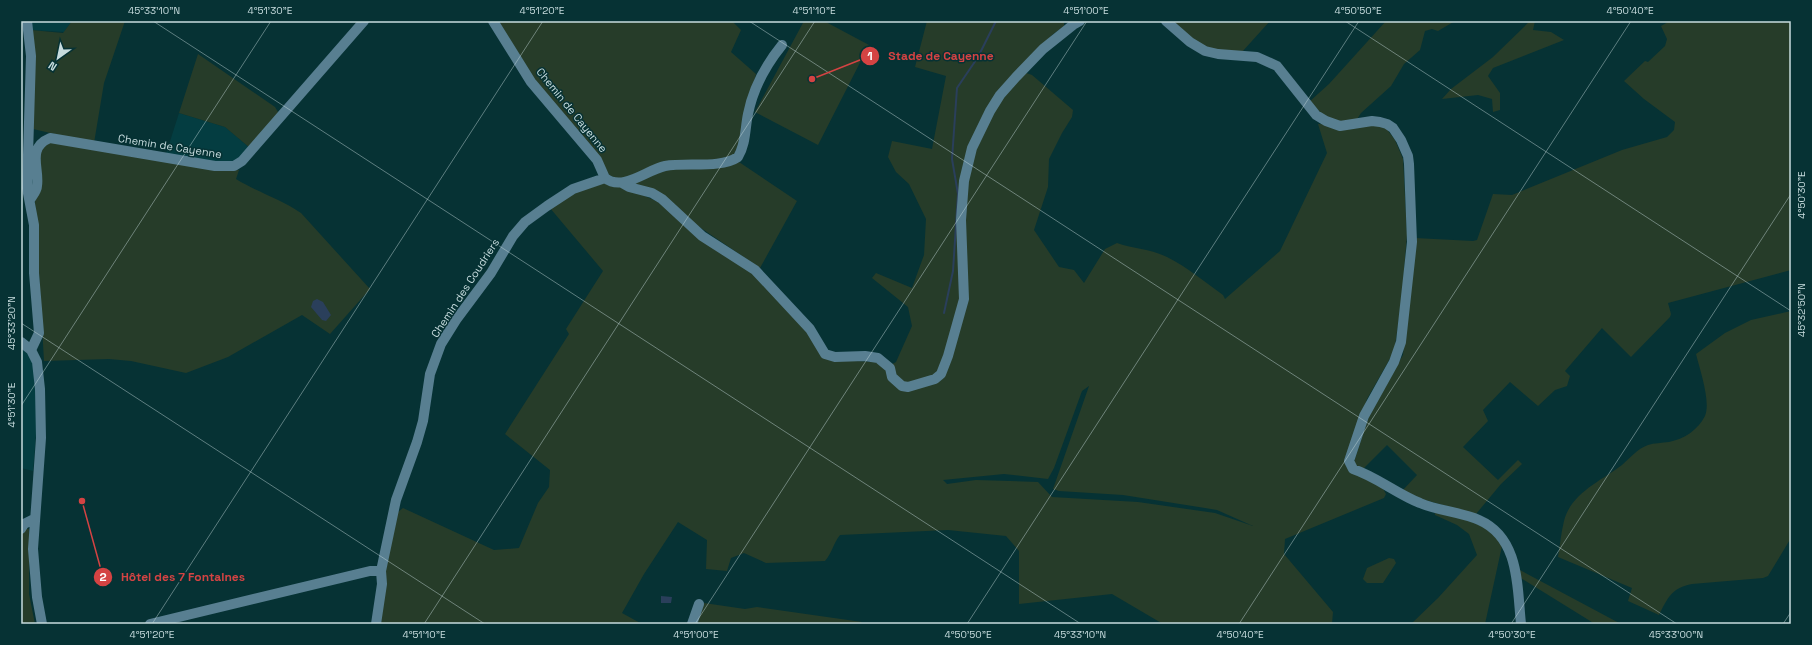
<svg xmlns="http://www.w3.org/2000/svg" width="1812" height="645" font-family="'Space Grotesk',sans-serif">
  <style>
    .built { fill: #043d41 }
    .green { fill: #263c29; fill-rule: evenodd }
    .water { fill: #2a3f5b }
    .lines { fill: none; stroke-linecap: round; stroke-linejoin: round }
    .stream { stroke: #2a3f5b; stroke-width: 2 }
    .minor { stroke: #587f91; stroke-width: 10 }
    .ticks { fill: none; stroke: #c7dcde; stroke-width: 1; stroke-opacity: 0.45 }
    .labels { text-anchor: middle; stroke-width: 3; stroke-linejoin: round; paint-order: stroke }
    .street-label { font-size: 11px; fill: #c7dcde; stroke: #063234 }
    .leader { fill: none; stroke: #d44343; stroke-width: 1.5 }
    .callout-dot { fill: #d44343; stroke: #063234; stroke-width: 1.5 }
    .mark-label { font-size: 12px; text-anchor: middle; font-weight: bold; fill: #fff }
    .callout-label { font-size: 12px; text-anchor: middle; font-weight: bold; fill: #d44343; stroke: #063234; stroke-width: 3; stroke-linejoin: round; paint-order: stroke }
    .neatline { fill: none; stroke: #c7dcde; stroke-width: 1.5 }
    .ticks-label { font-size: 10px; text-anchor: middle; fill: #c7dcde }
  </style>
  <rect width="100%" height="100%" fill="#063234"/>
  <!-- built -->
  <path class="built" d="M29,21H72L64,32L31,30Z
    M179,113L225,127L250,148L245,154L228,164L166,154Z
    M21,347L30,357L34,367L37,422L33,471L21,468Z"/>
  <!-- green -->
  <path class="green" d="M72,21H125L104,83L94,143L33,129L31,30L63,33Z
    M500,21H732L741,30L731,52L756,74L741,135L740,145L732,157L620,180L609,175L544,94L501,29Z
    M804,21H824L869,45L818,145L755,112Z
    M927,21H1064V26L1052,35L1020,71L1032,75L1073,110L1072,117L1062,133L1049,159L1048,187L1034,230L1059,267L1074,270L1084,283L1105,249L1117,243C1134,249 1151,249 1167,257C1187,267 1205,282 1223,295L1225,299L1280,251L1327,153L1318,124L1376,125L1386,128L1395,140L1403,159L1407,234L1402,297L1395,346L1392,355L1367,399L1346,463L1382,487L1386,494L1384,498L1285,539L1284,554L1333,612L1332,624H1163L1112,594L1019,604V551L1006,536L948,530L840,535C833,544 832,553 825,561L766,563L744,553L731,558L727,571L706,569L707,540L678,522L644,574L622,613L642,624H379L385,573L398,512L403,508L494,550L519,548L538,503L549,487L550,470L505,434L569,334L566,329L603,271L550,208C565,199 582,186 599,183C610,181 649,197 660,203L755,274L834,360L877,362L885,368L896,362L912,326L908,307L872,278L876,273L912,288L924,255L926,219L909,184L896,172L888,157L892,141L932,149L946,76L915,67ZM1089,386L1053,489L1059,491L1123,495L1205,508L1217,510L1253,526L1215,513L1138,502L1052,497L1038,482L976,480L947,484L943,480L1004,474L1048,479L1054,468L1082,391Z
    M1176,21H1270L1242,52L1210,50L1202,47L1173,22Z
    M1386,21H1455L1438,31L1432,29L1425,31L1420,50L1404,64L1391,86L1361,113L1354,124L1330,121L1309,102L1329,84Z
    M1530,21H1535L1533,30L1551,32L1564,40L1493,68L1488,76L1500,93V110L1493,112L1492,99L1478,95L1442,99L1451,89L1493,57Z
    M1670,21H1791V270L1668,303L1671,314L1670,317L1631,357L1602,328L1565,371L1570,376L1567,386L1555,390L1538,406L1510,382L1483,410L1488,421L1463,447L1498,480L1518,460L1522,464L1501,484L1476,514L1410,496L1402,491L1417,475L1387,445L1362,470L1353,465L1372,406L1403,355L1415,238L1473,241L1477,240L1493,194L1512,195L1622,150L1667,137L1674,130L1675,122L1644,99L1624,81L1645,61L1648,62L1665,46L1667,39L1661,26Z
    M198,54L275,107L278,112L276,117L250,148L225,127L179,113Z
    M49,141L220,171L239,170L236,179C257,192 281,199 301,213L370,289L330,334L302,315L228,357L186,373L131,361L109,359L44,361L35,202L39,152Z
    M739,162L797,201L760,268L633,182C650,176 668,168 687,167C705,165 722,169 739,162Z
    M1791,311V538L1768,576L1763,578L1692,584C1672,588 1668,597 1659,615L1628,601L1632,588L1558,557C1560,545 1561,533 1564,521C1571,493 1601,481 1622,465C1630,458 1637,449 1648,445C1654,443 1662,443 1669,442C1684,439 1698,430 1705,416C1711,402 1700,370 1696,354L1725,333L1751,320Z
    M1434,509L1483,526L1495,536L1502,546L1485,624H1411L1438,598L1477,555L1469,534L1457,525L1435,515Z
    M26,528L29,529V594L35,624H21V536Z
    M1389,558L1394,559L1396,563L1383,583H1367L1363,579L1367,568Z
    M1518,569L1621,624H1595L1519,577Z
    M704,603L745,609L757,607L862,622L860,624H695Z"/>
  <!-- water -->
  <path class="water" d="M317,299L323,302L331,315L326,321L322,320L311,307L313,301Z
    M661,596L672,597L671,603H661Z"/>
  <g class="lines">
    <!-- stream -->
    <path class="stream" d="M944,313L953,271L958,194L952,159L957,88L978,57L996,21"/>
    <!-- minor -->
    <path class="minor" d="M27,21L31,56L27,188L34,225V273L39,333L31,350
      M493,21L531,82L597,160L605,178C623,192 646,170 665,166C687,162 720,169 738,157C746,144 745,128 748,114C753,89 765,66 782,45
      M1166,21L1190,42L1205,51L1218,54L1257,57L1277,66L1316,115L1326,121L1340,126L1372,121L1380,122L1387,124L1393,128L1401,140L1408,156L1409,164L1412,242L1401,342L1394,362L1364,416L1349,461L1353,469C1377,477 1397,494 1420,503C1439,511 1461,512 1479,520C1520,538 1517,587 1521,624
      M622,183L629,187L652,193L662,199L702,236L755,270L810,329L825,354L835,357L865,356L878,358L890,368L892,377L902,386L908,387L935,379L941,374L948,356L964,299L961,220L964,181L972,148L990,111L1000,95L1016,77L1043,49L1073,25L1080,21
      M30,200C32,196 37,191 37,186C40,169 26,148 50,138L215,166H234L242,161L364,21
      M21,342L31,350L37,362L40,389L41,438L33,549L37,597L42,624
      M21,529L24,524L34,519
      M150,624L370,571H381
      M376,624L382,584L381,571L396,500L417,442L423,421L430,374L441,344L456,320L491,273L513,236L525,222L547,206L573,189L605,178
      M692,624L699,604"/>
  </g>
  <!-- ticks -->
  <path class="ticks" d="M153,21L1081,624M749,21L1677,624M1345,21L1791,311M21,323L485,624M21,406L271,21M152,624L543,21M424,624L815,21M695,624L1087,21M967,624L1359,21M1239,624L1631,21M1511,624L1791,194M1783,624L1791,612"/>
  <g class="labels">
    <!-- street labels -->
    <g class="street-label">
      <text transform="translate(572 110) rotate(51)" y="4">Chemin de Cayenne</text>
      <text transform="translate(170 146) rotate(9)" y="4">Chemin de Cayenne</text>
      <text transform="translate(465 288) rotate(-57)" y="4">Chemin des Coudriers</text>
    </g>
  </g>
  <!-- callouts -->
  <path class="leader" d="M812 79L870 56M82 501L103 577"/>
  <g class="callout-dot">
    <circle cx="812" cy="79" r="4"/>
    <circle cx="82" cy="501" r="4"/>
    <circle cx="870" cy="56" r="10"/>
    <circle cx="103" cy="577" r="10"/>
  </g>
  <g class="mark-label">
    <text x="870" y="60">1</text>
    <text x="103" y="581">2</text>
  </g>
  <g class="callout-label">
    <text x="941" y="60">Stade de Cayenne</text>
    <text x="183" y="581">Hôtel des 7 Fontaines</text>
  </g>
  <!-- border -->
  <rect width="1812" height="645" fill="none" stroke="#063234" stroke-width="44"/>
  <!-- north arrow -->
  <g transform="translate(58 58) rotate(213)" stroke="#063234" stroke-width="3" paint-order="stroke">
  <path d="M0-3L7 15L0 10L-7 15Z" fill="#c7dcde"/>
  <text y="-6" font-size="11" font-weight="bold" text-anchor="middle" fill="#c7dcde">N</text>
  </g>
  <rect x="22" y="22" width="1768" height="601" class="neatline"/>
  <g class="ticks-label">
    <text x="154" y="14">45°33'10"N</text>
    <text x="270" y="14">4°51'30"E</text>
    <text x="542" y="14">4°51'20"E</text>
    <text x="814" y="14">4°51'10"E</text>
    <text x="1086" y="14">4°51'00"E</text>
    <text x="1358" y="14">4°50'50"E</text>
    <text x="1630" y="14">4°50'40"E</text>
    <text transform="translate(1801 195) rotate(-90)" y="4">4°50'30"E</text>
    <text transform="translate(1801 310) rotate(-90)" y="4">45°32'50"N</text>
    <text transform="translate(11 323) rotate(-90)" y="4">45°33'20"N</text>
    <text transform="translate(11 405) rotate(-90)" y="4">4°51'30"E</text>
    <text x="152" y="638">4°51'20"E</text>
    <text x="424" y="638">4°51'10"E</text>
    <text x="696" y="638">4°51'00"E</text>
    <text x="968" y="638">4°50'50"E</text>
    <text x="1080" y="638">45°33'10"N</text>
    <text x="1240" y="638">4°50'40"E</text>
    <text x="1512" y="638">4°50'30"E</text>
    <text x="1676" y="638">45°33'00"N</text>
  </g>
</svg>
